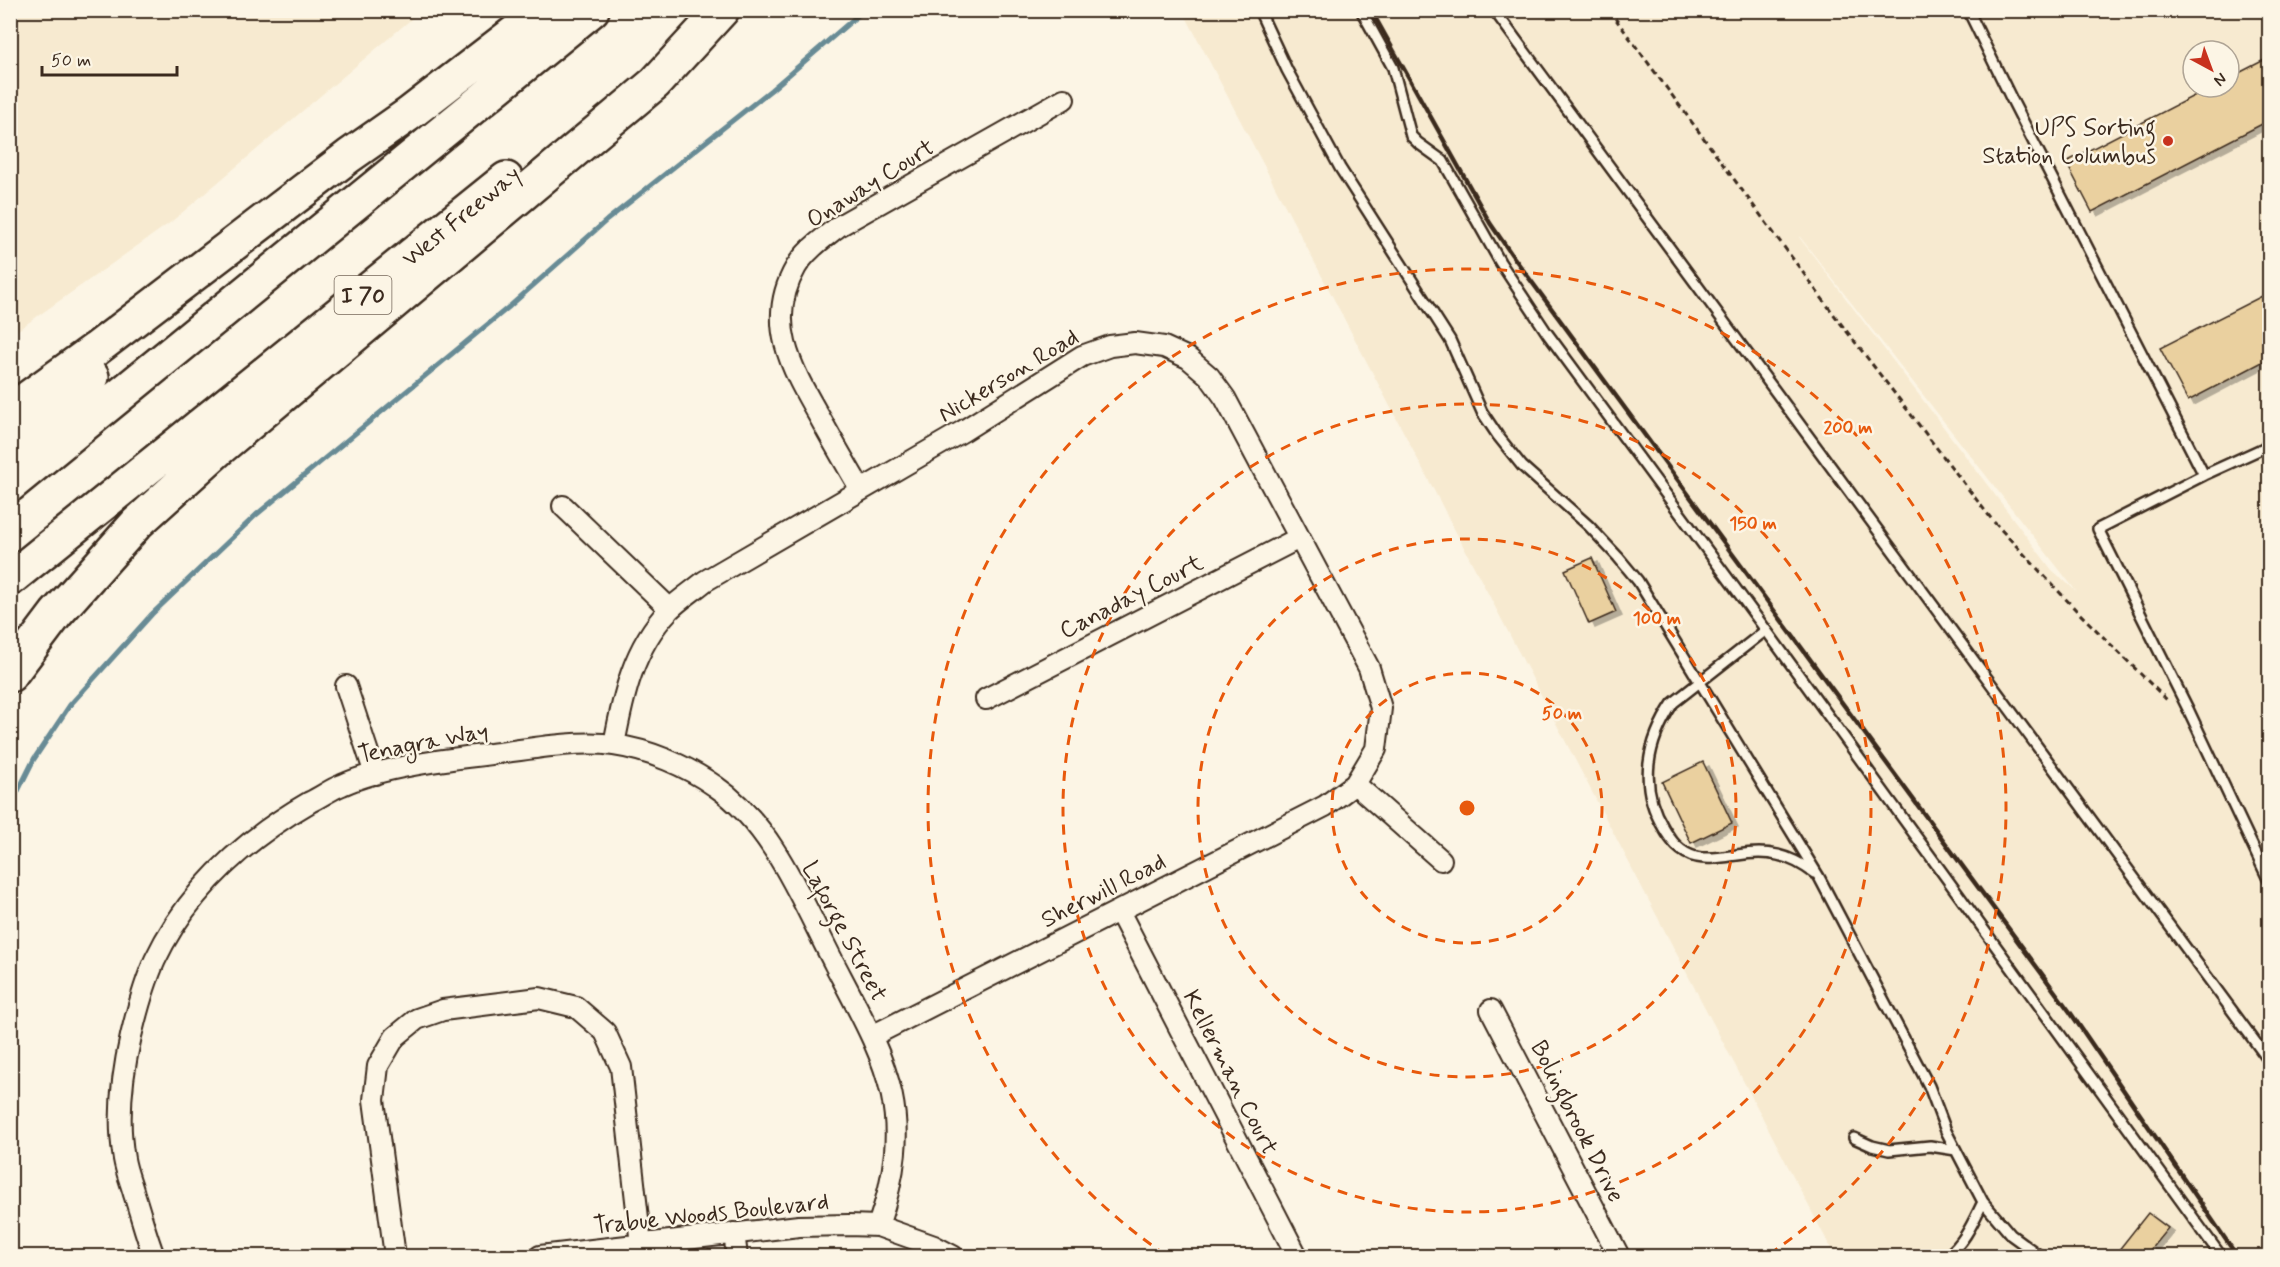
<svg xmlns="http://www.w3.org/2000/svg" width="2280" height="1267" font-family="Mynerve,sans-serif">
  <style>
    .built { fill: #f7ead0; fill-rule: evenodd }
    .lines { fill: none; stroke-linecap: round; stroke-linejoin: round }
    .stream { stroke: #678b95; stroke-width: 5 }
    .building { fill: #ead09f; stroke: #3b2a1e; stroke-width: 1.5; filter: url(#shadow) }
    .service-casing { stroke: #3b2a1e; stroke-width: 14 }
    .minor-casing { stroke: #3b2a1e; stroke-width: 24 }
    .motorway-casing { stroke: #3b2a1e; stroke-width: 38 }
    .path { stroke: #3b2a1e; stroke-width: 3; stroke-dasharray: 6 4.5; stroke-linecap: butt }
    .service { stroke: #fcf5e5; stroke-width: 9 }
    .minor { stroke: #fcf5e5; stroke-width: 20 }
    .motorway { stroke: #fcf5e5; stroke-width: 33 }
    .rail { stroke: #3b2a1e; stroke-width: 4.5 }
    .ring { fill: none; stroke: #e8590c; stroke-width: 3; stroke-dasharray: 10 8 }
    .poi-dot { fill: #c8321e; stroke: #fcf5e5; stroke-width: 2 }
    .labels { text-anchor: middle; stroke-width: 5; stroke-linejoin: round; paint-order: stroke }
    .shield { fill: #fcf5e5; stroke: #75675a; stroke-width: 1.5 }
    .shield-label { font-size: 22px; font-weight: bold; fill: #3b2a1e }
    .poi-label { font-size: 24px; fill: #3b2a1e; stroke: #fcf5e5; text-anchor: end }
    .street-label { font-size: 24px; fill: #3b2a1e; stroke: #fcf5e5 }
    .centre { fill: #e8590c; stroke: #fcf5e5; stroke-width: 3 }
    .ring-label { font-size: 18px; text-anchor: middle; font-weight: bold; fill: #e8590c; stroke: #fcf5e5; stroke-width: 5; stroke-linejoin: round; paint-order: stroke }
  </style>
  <defs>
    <filter id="shadow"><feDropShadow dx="6" dy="4" stdDeviation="0" flood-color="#0004"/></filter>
  </defs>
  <rect width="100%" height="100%" fill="#fcf5e5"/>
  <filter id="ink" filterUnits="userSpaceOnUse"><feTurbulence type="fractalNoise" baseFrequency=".0167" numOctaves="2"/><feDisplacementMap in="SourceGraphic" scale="12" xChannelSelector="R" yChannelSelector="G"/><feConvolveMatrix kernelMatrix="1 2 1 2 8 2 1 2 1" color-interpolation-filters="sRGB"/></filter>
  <g filter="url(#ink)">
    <!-- built -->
    <path class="built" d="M11,10H421V11L171,222L11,335Z
      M1183,11H2269V1256H1835ZM2193,51H2229V87H2193ZM1799,237H1800L2076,591L2052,570Z"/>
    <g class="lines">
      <!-- stream -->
      <path class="stream" d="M10,807L34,759L70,705L152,614L256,515L510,306L607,220L771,90L864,10"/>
    </g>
    <!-- building -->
    <path class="building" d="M2270,57V120L2092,212L2066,162L2211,87H2229V78Z
      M2270,292V358L2188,401L2160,348Z
      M1592,558L1616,612L1589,624L1565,570Z
      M1703,762L1732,823L1691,843L1662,782Z
      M2148,1213L2168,1228L2145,1256H2114Z"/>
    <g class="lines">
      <defs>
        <path id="service" d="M1259,10L1287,70L1340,168L1450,340L1482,412L1498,436L1522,466L1589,526L1618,557L1638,581L1819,877L1929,1086L1946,1131L1983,1202L2011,1235L2040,1256
          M1361,10L1393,68L1411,136L1418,143L1443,161L1500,262L1547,333L1766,630L2221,1256
          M1494,10L2270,1062
          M1968,10L2011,98L2204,475L2270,445
          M2204,475L2098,529L2188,709L2270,883
          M1766,630L1673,703C1647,742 1638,786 1663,827C1671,841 1680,853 1696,857C1709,860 1724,857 1737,855C1768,850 1789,854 1814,873
          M1854,1138L1872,1146L1889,1150L1930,1146L1956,1150
          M1947,1256C1965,1242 1973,1222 1983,1202"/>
        <path id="minor" d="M861,490C847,466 833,442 820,418C792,369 764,322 796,267C806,250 824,238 839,226L1064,99
          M563,506L670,609
          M346,686L375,774
          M986,699L1299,538
          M614,745C623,696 633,648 669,610C680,599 693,591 705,581L963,431L1082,356L1110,346L1135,343L1164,347L1188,358L1209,376L1225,398L1369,668L1381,708L1376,749L1355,784L1325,806L872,1036
          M1355,784L1441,860
          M1119,911L1297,1256
          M1491,1010L1619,1256
          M734,1233L737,1256
          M154,1256C146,1236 141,1215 134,1194C131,1183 126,1171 124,1159C117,1119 122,1075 131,1036C137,1011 144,984 155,960C188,890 244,840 310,802C321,797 331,789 342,785C381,767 448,759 491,754C529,749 577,740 614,745C649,750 687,766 715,786C774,826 803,904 835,965C887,1064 917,1113 878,1226
          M395,1256L374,1100L378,1066L395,1037L417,1019L443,1010L539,998L576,1007L605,1032L621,1067L641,1245
          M540,1256L799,1226L849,1225L878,1226L934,1246L953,1256"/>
        <path id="motorway" d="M10,411L96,349L349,156L409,114L544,10
          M10,444L92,377
          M10,485L592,10
          M10,579L506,179
          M10,675L56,614L137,523L220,448L655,83L722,10"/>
      </defs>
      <!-- service casing -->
      <use href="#service" class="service-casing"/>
      <!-- minor casing -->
      <use href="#minor" class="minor-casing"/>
      <!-- motorway casing -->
      <use href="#motorway" class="motorway-casing"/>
      <!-- path -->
      <path class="path" d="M1609,10L1838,320L1993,521L2077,611L2168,701"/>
      <!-- service -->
      <use href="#service" class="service"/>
      <!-- minor -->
      <use href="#minor" class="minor"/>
      <!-- motorway -->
      <use href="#motorway" class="motorway"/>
      <!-- rail -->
      <path class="rail" d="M1371,10L1490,223L1512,255L2070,1012L2237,1256"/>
    </g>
  </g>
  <!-- distance rings -->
  <g class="ring">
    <circle cx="1467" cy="808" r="135"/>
    <circle cx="1467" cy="808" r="269"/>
    <circle cx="1467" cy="808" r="404"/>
    <path d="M1166 1255A539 539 0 1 1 1768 1255"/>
  </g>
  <!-- markers -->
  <circle class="poi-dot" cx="2168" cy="141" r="6"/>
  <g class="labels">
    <!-- shield labels -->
    <rect class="shield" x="334.5" y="276" width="57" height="38" rx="4.5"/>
    <g class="shield-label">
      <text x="363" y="303">I 70</text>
    </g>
    <!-- poi labels -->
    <g class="poi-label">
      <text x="2156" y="135">UPS Sorting<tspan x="2156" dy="28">Station Columbus</tspan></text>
    </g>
    <!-- street labels -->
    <g class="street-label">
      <text transform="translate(870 183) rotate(-32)" y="8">Onaway Court</text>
      <text transform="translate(461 216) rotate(-39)" y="8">West Freeway</text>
      <text transform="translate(1008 375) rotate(-31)" y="8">Nickerson Road</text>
      <text transform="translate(1131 596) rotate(-27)" y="8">Canaday Court</text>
      <text transform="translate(423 742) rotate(-11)" y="8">Tenagra Way</text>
      <text transform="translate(1103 890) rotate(-27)" y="8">Sherwill Road</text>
      <text transform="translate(845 931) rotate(62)" y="8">Laforge Street</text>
      <text transform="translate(1231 1072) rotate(63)" y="8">Kellerman Court</text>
      <text transform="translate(1578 1121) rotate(63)" y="8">Bolingbrook Drive</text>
      <text transform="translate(711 1213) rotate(-6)" y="8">Trabue Woods Boulevard</text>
    </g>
  </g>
  <circle cx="1467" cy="808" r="9" class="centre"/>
  <g class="ring-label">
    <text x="1848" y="433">200 m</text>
    <text x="1753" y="529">150 m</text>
    <text x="1657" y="624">100 m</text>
    <text x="1562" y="719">50 m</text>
  </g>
  <!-- margin -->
  <rect width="2280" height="1267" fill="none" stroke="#fcf5e5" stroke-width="36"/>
  <rect x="18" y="18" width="2244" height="1231" fill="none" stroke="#3b2a1e" stroke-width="2" filter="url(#ink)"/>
  <!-- north arrow -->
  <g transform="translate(2211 69) rotate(139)"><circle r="28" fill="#fcf5e5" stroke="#afa495" stroke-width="1.5"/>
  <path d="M0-4.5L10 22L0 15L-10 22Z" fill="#c8321e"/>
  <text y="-9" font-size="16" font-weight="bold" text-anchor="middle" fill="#3b2a1e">N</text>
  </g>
  <!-- scale -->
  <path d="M42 66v9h135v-9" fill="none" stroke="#3b2a1e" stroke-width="3"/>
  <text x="51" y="66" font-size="18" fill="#3b2a1e" stroke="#fcf5e5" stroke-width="4.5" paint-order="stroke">50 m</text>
</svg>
